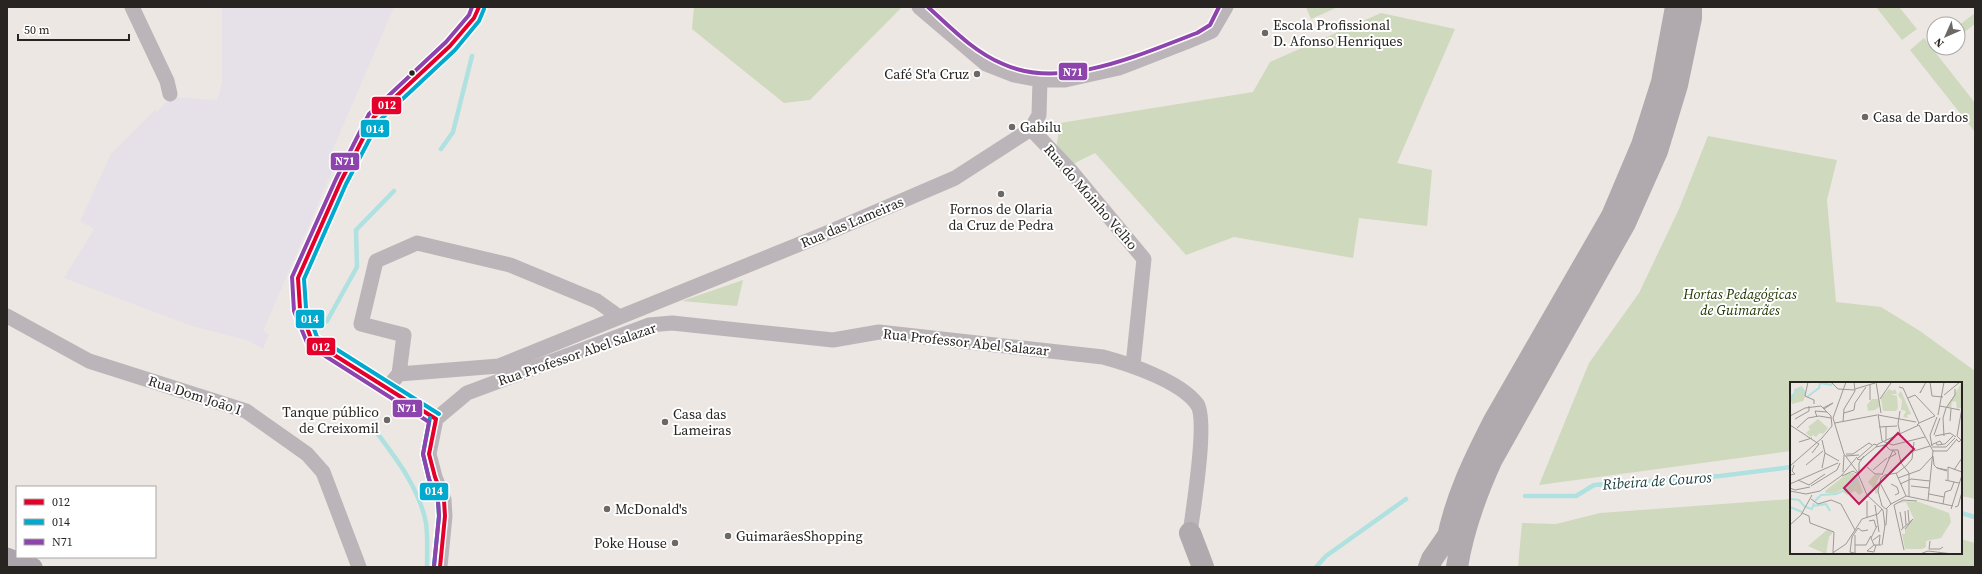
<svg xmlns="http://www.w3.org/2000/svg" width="1982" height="574" font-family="'Source Serif 4',serif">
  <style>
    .commercial { fill: #e6e0e9 }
    .green { fill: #cfd9bd }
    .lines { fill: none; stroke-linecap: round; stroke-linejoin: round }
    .stream { stroke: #afe1e0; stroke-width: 4.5 }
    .minor { stroke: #bbb5ba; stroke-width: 15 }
    .major { stroke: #aca4ab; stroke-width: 19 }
    .highway { stroke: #b0a9ae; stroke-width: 22 }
    .bus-1-casing { stroke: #fff; stroke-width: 7 }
    .bus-2-casing { stroke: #fff; stroke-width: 7 }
    .bus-3-casing { stroke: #fff; stroke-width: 7 }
    .bus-1 { stroke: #e4002b; stroke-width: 4 }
    .bus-2 { stroke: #00a9ce; stroke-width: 4 }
    .bus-3 { stroke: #8e44ad; stroke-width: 4 }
    .poi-dot { fill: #6c6865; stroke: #fff; stroke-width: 1.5 }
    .bus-dot { fill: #272421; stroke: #fff; stroke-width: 1.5 }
    .labels { text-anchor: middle; stroke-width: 4; stroke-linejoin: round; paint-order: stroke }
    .poi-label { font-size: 14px; fill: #272421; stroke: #fff; text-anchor: start }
    .street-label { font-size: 14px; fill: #272421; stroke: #fff }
    .park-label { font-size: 14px; font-style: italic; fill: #223600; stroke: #fff }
    .water-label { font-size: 15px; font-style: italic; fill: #153939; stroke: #fff }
    .inset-river { fill: none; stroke: #afe1e0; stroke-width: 2 }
    .inset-road { fill: none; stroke: #9d9995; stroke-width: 1 }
    .view { fill: #c2185b; fill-opacity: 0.15; stroke: #c2185b; stroke-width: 2 }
    .inset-edge { fill: none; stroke: #272421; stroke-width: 2 }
    .line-badge { stroke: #fff; stroke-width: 1.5 }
    .badge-label { font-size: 11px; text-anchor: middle; font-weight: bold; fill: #fff }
  </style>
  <rect width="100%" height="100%" fill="#ece7e2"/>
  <!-- commercial -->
  <path class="commercial" d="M222,7H394L327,163L334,167L263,331L269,334L263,349L247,340L192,326L64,278L94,229L80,221L111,154L155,110L157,112L171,97L217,100L222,83Z"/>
  <!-- green -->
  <path class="green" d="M694,7H902L810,100L784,103L692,29Z
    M1306,7H1338L1311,19Z
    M1876,7H1899L1917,29L1902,40Z
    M1381,13L1455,29L1397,163L1432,170L1427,226L1359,218L1353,258L1234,237L1186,255L1095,153L1073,164L1056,149L1060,123L1253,92L1270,62Z
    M1975,13V24L1958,37V26Z
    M1924,38L1975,103V132L1910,50Z
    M1708,136L1837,160L1827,200L1836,302L1881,307L1920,331L1975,371V499L1961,496V383H1791V451L1539,485L1589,363L1639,293L1679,209Z
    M743,280L737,306L682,301Z
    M1791,499V553H1961V539L1975,543V567H1518L1522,523L1556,524L1600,513Z"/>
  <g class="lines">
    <!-- stream -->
    <path class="stream" d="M441,149L453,132L472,56
      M327,321L357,267L356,230L394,191
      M374,429C395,457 419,487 426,523C428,538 427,552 427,567
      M1525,496H1576L1594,485L1720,476L1791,467
      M1961,513L1975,517
      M1316,567L1326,556L1406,499"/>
    <!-- minor -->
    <path class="minor" d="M132,7L167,81L170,94
      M919,7L986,64L1014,75L1040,80H1065L1119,68L1186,42L1212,31L1226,7
      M1031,129L1071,171L1144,259L1133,365
      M7,316L89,361L246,411L307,454L323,472L359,567
      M399,374L499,366L827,233L955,178L1031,129L1039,115L1040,80
      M393,381L399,374L404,335L361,324L376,261L417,243L510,265L597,301L618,316
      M436,419L467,393L649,325L672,323L833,340L879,332L1103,357C1129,364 1180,381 1197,404C1208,419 1193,511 1190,533L1191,542
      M436,419L343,362L312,341L300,309L298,278L341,181L374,117L450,46L474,18L479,7
      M436,419L429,454L435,477L444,500L445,516L440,567"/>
    <!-- major -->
    <path class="major" d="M7,557L33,567"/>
    <!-- highway -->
    <path class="highway" d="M1190,533L1203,567
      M1447,542C1455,499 1474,460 1494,421L1612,216L1642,145L1662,82L1676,7
      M1429,567L1432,559L1448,536
      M1457,567C1463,529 1476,494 1492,459L1625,223L1657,151L1677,85L1691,18V7"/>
    <defs>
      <path id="bus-1" d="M436,419L312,341L300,309L298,278L341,181L374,117L450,46L474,18L479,7
        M436,419L429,454L435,477L444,500L445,516L440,567"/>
      <path id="bus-2" d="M439,414L317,337L306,308L304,279L346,184L379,121L455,50L479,21L484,9
        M430,418L423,454L429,479L438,501L439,516L434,566"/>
      <path id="bus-3" d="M928,7C951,28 974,52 1003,64C1062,91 1141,54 1197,33L1210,25L1219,7
        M434,566L439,516L438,501L429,479L423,454L429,422L308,345L294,311L292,277L336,179L369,114L446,42L469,15L472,7"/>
    </defs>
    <!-- bus-1 casing -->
    <use href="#bus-1" class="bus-1-casing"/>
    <!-- bus-2 casing -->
    <use href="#bus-2" class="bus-2-casing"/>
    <!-- bus-3 casing -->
    <use href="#bus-3" class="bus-3-casing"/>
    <!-- bus-1 -->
    <use href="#bus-1" class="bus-1"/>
    <!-- bus-2 -->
    <use href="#bus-2" class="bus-2"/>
    <!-- bus-3 -->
    <use href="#bus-3" class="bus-3"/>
  </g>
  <!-- markers -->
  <g class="poi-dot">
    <circle cx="1265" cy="33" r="4"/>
    <circle cx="977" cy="74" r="4"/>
    <circle cx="1865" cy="117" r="4"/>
    <circle cx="1012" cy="127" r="4"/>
    <circle cx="1001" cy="194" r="4"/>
    <circle cx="387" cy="420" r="4"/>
    <circle cx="665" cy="422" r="4"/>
    <circle cx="607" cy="509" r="4"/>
    <circle cx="728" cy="536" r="4"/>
    <circle cx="675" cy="543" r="4"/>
  </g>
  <circle class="bus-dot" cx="412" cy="73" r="3.5"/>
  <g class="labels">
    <!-- poi labels -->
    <g class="poi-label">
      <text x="1273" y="30">Escola Profissional<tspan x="1273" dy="16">D. Afonso Henriques</tspan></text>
      <text x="969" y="79" text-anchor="end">Café St'a Cruz</text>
      <text x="1873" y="122">Casa de Dardos</text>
      <text x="1020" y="132">Gabilu</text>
      <text x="1001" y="214" text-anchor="middle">Fornos de Olaria<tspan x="1001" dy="16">da Cruz de Pedra</tspan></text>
      <text x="379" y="417" text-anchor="end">Tanque público<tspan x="379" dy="16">de Creixomil</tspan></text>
      <text x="673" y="419">Casa das<tspan x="673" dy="16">Lameiras</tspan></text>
      <text x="615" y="514">McDonald's</text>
      <text x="736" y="541">GuimarãesShopping</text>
      <text x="667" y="548" text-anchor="end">Poke House</text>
    </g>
    <!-- street labels -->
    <g class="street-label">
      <text transform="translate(1091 197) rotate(49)" y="5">Rua do Moinho Velho</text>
      <text transform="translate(852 222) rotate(-23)" y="5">Rua das Lameiras</text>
      <text transform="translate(966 342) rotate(6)" y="5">Rua Professor Abel Salazar</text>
      <text transform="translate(577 354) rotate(-19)" y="5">Rua Professor Abel Salazar</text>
      <text transform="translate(195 395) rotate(18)" y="5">Rua Dom João I</text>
    </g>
    <!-- park labels -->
    <g class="park-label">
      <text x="1740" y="299">Hortas Pedagógicas<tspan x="1740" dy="16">de Guimarães</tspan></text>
    </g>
    <!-- water labels -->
    <g class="water-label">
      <text transform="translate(1657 481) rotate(-4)" y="5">Ribeira de Couros</text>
    </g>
  </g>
  <!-- overview -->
  <g transform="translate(1790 382)">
    <rect width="172" height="172" fill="#ece7e2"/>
    <path d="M172,0V25L167,27L166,19L162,20L161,26L157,25ZM12,4L15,9V15L13,19L2,22L0,14L4,11V7ZM99,7L103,9L105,7L107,12H100L107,14L108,26L106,29H93L91,16ZM111,9L121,32L117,33L118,36L113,35L116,29L111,28L112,18L108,13ZM82,17H89L90,24L85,28L78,29L77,23ZM28,37L38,46L33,52L30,51L26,55L23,53L21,55L16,51L20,47L18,45ZM58,91H64L68,95L61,103L45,111H36L35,109ZM84,93H91L87,99L86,105L89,103L88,111L85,112V105L83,106L78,100ZM68,96L73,110L69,113L65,109L57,113L53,110ZM110,119L129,120L159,131L161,140L151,156L136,159V165L132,167H115L112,152H115V147L124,137L116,120L108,121ZM37,148L43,150L39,155L36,172L18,164Z" fill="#cfd9bd"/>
    <path class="inset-river" d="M17,15L29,6L30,1L41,3L43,0M0,19L6,8H13L15,11M0,117L9,118L15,125M25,119L31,113L46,112L53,109L68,96M23,124L36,122L40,129M0,125L12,130M16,125L22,127L24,121"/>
    <path class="inset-road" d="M18,0L15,14L24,18V22M41,0L48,7L65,8M56,0L43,36L54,72L69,92M86,0L91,31M140,0L142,14L153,15M109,5L113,6L129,41L127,43M65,7L85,1M131,9L130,11L136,0M154,13L170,0M118,16L125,13L145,34M90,17L101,1M80,18V3M150,24L170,28M33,26L43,21L34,27M156,26L165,13V7M54,31L64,28L65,21L76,5M88,32L92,59L103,63L135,55M88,33L126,40M148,33L154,0M0,34L15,26L31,24L41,34L42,44L32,56M27,35L25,29L37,30M5,37L19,29V24M160,39L161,27M53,40L54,27L65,9L64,0M45,41L87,33M129,41L145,34M0,43L29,62L22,71M129,43L143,69H157L167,57M96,44V58M89,45L107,44M7,46L18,36L29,34L41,36M110,51L108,42L110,29M144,53L150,36M145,54L160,51L166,55M154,54L153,36L156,26M167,54L172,26M166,57L169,60L171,58L167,54M32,58L35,71L49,79M9,60L22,56M146,61L147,63L155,62L163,54M87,63L84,62L67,77L70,78L86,65L88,62L129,43M141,63L150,59L152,62M142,64L140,53L147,35M86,65L95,63L100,68M142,65H156L165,56M100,68H108L111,81L119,91V115M124,69L140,64M56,72H63L79,61L82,63M56,74L69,73M143,74L144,83L147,86M98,76L106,72L103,68M16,83L33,69M0,84L32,56M77,85L85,92H92M32,86L35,71M83,88L97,76M157,88L147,86L157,89M164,88L172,76M53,90L54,73M69,91V81L74,74M106,91L116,114M68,92L77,113L93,128L95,144M0,93L5,92L2,89L4,83M92,93L103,68M52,94L63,89L68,92M108,96L130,88L143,74M121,97L140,99M8,98L19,103M155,98L169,101M158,98V85L172,90M90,101L101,122L116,114L163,124M0,102L48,81M101,102L107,105L109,111L105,113M110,102L121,97M19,103L35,92M21,104L47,88L50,81M121,104L139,106M0,106L5,108L20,105M0,109L16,112L30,109L51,94L67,75M139,112L154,115M21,117L28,122L41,118L51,122L65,148M138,118L143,69M77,119V135M153,122L155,110L161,108L164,100M85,123L89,150M92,124L88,109L91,96L95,93L107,91L116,84L122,77L124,60M92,124L96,127L101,122M165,125L168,124L172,110M161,127L172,93M118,128L119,140M115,129L116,143M110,130L113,146M12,131L19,134L20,141L44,150L43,170M79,139L84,138L86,145M0,143L11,133L22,113M96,143L97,127M87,144L81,156L84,163H91M111,148L123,137L115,147M65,153V171M83,158L90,153L89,163M140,159L139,167H150L153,165M65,163H76L81,154M84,163L77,169L84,170L86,163M92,163L95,143M114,168L104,123L113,118L127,119M41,172L56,162L72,137L88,132L92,127M68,172L60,170L62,155L68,146L72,149L78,148M130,172L138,169L163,172"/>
    <path class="view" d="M108,51L124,67L69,122L54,106Z"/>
    <rect width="172" height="172" class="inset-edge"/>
  </g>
  <g class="line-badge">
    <rect x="1058" y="62" width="30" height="19" rx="4" fill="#8e44ad"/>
    <rect x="371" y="96" width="31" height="19" rx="4" fill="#e4002b"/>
    <rect x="360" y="119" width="30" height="19" rx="4" fill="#00a9ce"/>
    <rect x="330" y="152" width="30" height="19" rx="4" fill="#8e44ad"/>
    <rect x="295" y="309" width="30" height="20" rx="4" fill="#00a9ce"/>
    <rect x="306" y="337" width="30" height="19" rx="4" fill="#e4002b"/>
    <rect x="392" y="399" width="31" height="19" rx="4" fill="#8e44ad"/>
    <rect x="419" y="482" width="30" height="19" rx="4" fill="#00a9ce"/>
  </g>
  <g class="badge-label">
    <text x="1073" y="76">N71</text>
    <text x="387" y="109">012</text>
    <text x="375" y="133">014</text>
    <text x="345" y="165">N71</text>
    <text x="310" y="323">014</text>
    <text x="321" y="351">012</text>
    <text x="407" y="412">N71</text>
    <text x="434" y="495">014</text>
  </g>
  <!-- border -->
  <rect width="1982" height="574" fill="none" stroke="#272421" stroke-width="16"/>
  <!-- legend -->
  <rect x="16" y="486" width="140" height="72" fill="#ffffff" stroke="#a9a7a6"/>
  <rect x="24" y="499" width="20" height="6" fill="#e4002b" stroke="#a9a7a6"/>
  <text x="52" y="506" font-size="12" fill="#272421">012</text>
  <rect x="24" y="519" width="20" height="6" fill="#00a9ce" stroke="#a9a7a6"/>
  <text x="52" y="526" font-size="12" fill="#272421">014</text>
  <rect x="24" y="539" width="20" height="6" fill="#8e44ad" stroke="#a9a7a6"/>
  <text x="52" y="546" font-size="12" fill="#272421">N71</text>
  <!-- north arrow -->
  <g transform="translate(1946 36) rotate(225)"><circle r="19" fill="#ffffff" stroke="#a9a7a6"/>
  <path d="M0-3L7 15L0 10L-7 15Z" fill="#6c6865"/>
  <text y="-6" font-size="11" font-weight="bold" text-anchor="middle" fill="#272421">N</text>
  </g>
  <!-- scale -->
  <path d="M18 34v6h111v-6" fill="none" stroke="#272421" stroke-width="2"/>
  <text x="24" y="34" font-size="12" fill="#272421" stroke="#ffffff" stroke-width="3" paint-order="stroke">50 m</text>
</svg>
